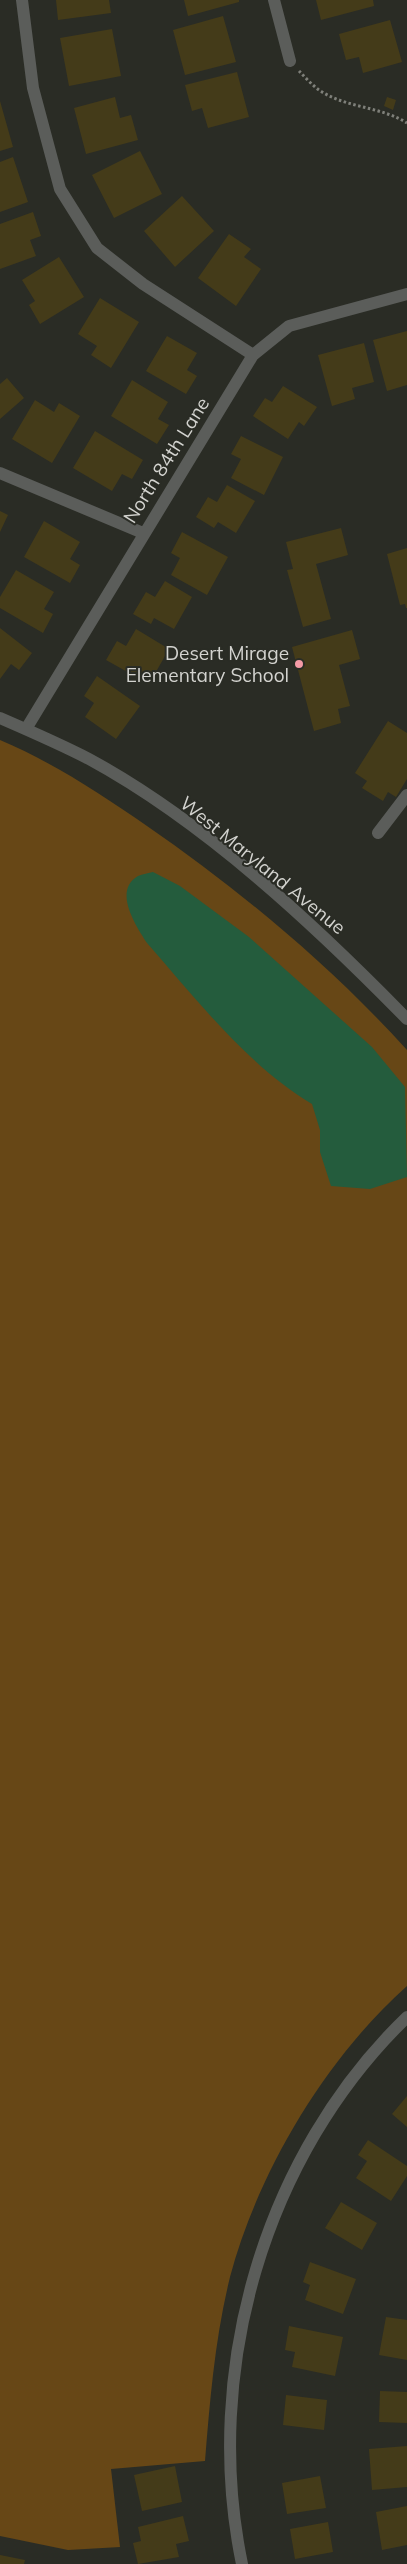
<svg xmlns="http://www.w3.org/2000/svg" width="407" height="2564" font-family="Mulish,sans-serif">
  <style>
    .green { fill: #674716 }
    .water { fill: #245c3d }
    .building { fill: #443b19 }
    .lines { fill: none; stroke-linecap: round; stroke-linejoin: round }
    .path { stroke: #7f807a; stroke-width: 3; stroke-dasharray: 2.5 2.5; stroke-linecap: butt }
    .minor { stroke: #5b5d5a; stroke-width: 12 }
    .poi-dot { fill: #f49aa6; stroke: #2a2c25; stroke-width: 2 }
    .labels { text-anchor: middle; stroke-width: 4; stroke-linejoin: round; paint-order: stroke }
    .street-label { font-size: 19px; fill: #d3d3cf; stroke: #2a2c25 }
    .poi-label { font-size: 19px; fill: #d3d3cf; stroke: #2a2c25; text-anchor: end }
  </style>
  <rect width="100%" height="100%" fill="#2a2c25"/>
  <!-- green -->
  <path class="green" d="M0,740C52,762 101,794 147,826C241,891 330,965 407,1050V1986C325,2059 258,2172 230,2277C215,2338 210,2399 205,2461L111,2469L120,2547L68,2550L0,2536Z"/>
  <!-- water -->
  <path class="water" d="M153,872L180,886L249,937L372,1047L405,1087L407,1177L370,1189L331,1186L320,1152V1130L312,1104C247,1065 197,1000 147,943C137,927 112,891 138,876C142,874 149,873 153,872Z"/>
  <!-- building -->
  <path class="building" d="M56,0H109L111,13L58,20Z
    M184,0H239V2L188,16Z
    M316,0H373L374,6L321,20Z
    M223,16L236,62L185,75L173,30Z
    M390,20L402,62L363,73L359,57L346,60L339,34Z
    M112,29L121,76L69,86L60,38Z
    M237,72L249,117L208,128L202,108L192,111L185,85Z
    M115,97L120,118L131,115L138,140L86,154L74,108Z
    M387,97L396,100L393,110L384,106Z
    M0,101L13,147L0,151Z
    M140,151L162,194L114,218L92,175Z
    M13,157L28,202L0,212V162Z
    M182,196L214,231L175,267L144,231Z
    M33,212L41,236L30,240L36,256L0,269V224Z
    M229,234L251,249L244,257L261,269L236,306L198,278Z
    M59,257L84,297L40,324L29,305L35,301L22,280Z
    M100,298L139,322L111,368L91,355L97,346L78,334Z
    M407,331V385L387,391L373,340Z
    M167,336L197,353L187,370L197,376L186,394L146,371Z
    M364,343L374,382L352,388L355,399L332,406L318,355Z
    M7,378L24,398L0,419V384Z
    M132,380L168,402L158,419L169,425L157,444L111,416Z
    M283,386L317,407L304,426L299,422L288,439L253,416L265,398L272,402Z
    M35,400L54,412L59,403L80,416L52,463L12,439Z
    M95,431L143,460L132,479L122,474L112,491L73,468Z
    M241,436L283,457L264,495L231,478L241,459L231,454Z
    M227,485L255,501L236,533L218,522L214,528L196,517L208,497L217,502Z
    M0,511L8,515L0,532Z
    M44,521L80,542L70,559L80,565L70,583L24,557Z
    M341,528L348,555L316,564L331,619L303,627L287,570L293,569L286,542Z
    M182,532L228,557L207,595L171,575L180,558L171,553Z
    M407,548V608H406L405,604L400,605L387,554Z
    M16,570L54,592L44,609L53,614L43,633L0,608V597Z
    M165,581L192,597L174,629L154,618L151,624L133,614L146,592L155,597Z
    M0,628L32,653L19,670L11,664L0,679Z
    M136,629L169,649L149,684L106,660L117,641L126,646Z
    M352,630L360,659L339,665L350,706L338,709L341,723L314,731L292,647Z
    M97,676L140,706L116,739L85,717L94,703L84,696Z
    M388,721L407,733V779L396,797L388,792L383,801L362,788L367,781L355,773Z
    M407,2096V2127L392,2114Z
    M368,2140L407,2166V2176L391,2201L356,2178L367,2161L358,2155Z
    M341,2202L377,2223L362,2250L325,2228Z
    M310,2262L356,2279L343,2314L305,2300L310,2285L303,2282Z
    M386,2317L407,2320V2360L379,2355Z
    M289,2326L343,2337L335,2376L292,2367L295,2352L285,2350Z
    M380,2391L407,2392V2423L379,2422Z
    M286,2395L327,2400L324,2430L283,2425Z
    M407,2446V2487L372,2490L369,2449Z
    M175,2466L182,2502L142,2511L134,2475Z
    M320,2476L326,2508L287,2514L282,2483Z
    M407,2506V2545L382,2550L376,2512Z
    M183,2516L189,2541L176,2544L179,2557L138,2564L133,2543L141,2541L138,2527Z
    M328,2522L333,2552L295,2559L290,2529Z
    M0,2555L25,2560L24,2564H0Z"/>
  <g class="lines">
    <!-- path -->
    <path class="path" d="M299,71C305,77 312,85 319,90C345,108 380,106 407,123"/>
    <!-- minor -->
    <path class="minor" d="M22,0L33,88L60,189L97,248L143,284L253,355
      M274,0L290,61
      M0,473L143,533
      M0,718C30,731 60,744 89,759C205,822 315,925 407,1019
      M26,729L253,355L289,326L407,294
      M378,833L407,795
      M242,2564C202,2371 264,2155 407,2017"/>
  </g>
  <!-- markers -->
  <circle class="poi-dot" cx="299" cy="664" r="5"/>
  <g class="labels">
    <!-- street labels -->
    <g class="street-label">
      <text transform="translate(166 460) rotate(-58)" y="7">North 84th Lane</text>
      <text transform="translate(263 865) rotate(39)" y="7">West Maryland Avenue</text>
    </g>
    <!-- poi labels -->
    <g class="poi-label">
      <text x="289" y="660">Desert Mirage<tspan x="289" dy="22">Elementary School</tspan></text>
    </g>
  </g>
</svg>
